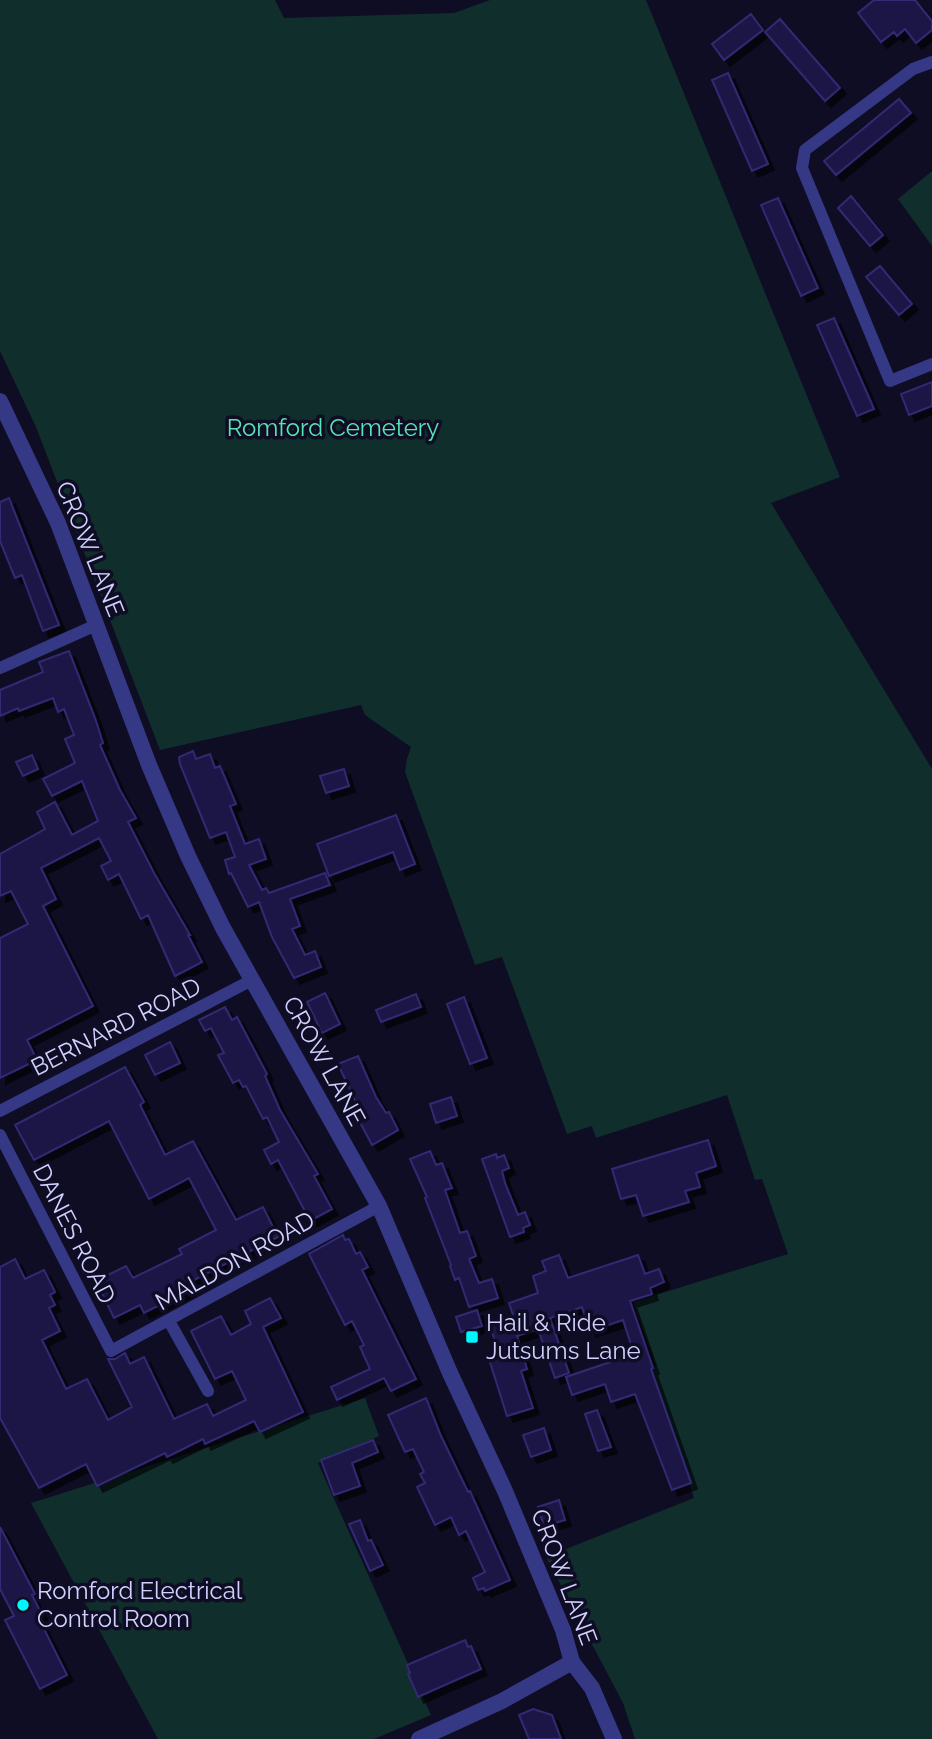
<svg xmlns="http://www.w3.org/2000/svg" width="932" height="1739" font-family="Raleway,sans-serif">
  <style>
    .green { fill: #102e2b }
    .building { fill: #1d1846; stroke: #312973; stroke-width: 2; filter: url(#shadow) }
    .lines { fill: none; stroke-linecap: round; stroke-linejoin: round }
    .minor { stroke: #353985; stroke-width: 12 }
    .tertiary { stroke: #353985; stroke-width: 16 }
    .poi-dot { fill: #00f6fb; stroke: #0f0d24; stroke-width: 2.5 }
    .labels { text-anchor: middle; stroke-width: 7; stroke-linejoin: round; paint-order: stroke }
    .park-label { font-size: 24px; fill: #55e5b5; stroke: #0f0d24 }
    .street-label { font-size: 24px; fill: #d1d0ff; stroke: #0f0d24 }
    .poi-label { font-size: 24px; fill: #d1d0ff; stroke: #0f0d24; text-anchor: start }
  </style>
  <defs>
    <filter id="shadow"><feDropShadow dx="6" dy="6" stdDeviation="0" flood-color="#0009"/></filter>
  </defs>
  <rect width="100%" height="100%" fill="#0f0d24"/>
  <!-- green -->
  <path class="green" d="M0,0H275L284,18L454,13L490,0H646L840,477L771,503L932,769V1739H635L623,1703L546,1557L694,1498L651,1370L656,1366L633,1302L788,1254L762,1179L755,1180L727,1095L596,1138L592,1126L567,1134L502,957L475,965L405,772L407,759L411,747L365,715L361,705L160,750L36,427L0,351Z
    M932,171V246L898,199Z
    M365,1398L379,1436L318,1463L431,1715L374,1739H158L31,1503Z"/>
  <!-- building -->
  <path class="building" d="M874,0H915L932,21V30L916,43L905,29L897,36L894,32L881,42L858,13Z
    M751,14L763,30L724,60L712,44Z
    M780,19L840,88L825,101L765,32Z
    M728,73L768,164L752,171L712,80Z
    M899,99L911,113L836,175L824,161Z
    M851,196L883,235L870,246L838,208Z
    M778,198L818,288L801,296L761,205Z
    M880,266L912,304L899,315L866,277Z
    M834,318L874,409L857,416L817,325Z
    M932,382V406L909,415L901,394Z
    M9,498L59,625L43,631L22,575L15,578L0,541V502Z
    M69,651L95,718L103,743L100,745L120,790L136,818L128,822L154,873L190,935H188L202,962L175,976L148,915L141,919L119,874L108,880L101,866L111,861L99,838L41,868L56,899L43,906L93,1006L27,1040L37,1060L0,1078V938L28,924L11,891L0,896V854L45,829L37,812L55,802L72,835L98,821L82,781L52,796L43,779L75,763L65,739L74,735L64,709L58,712L53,698L19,711L18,708L0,716V690L43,672L39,662Z
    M193,751L196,759L210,754L215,768L220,766L236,804L230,806L245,844L259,839L266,859L249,865L262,890L266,888L269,893L325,873L330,885L290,899L300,926L292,929L305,955L315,951L321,967L294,978L272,937L259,902L248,907L231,873L229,874L225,860L235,857L226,832L210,838L180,764L179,757Z
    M32,755L38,769L23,776L16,762Z
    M344,769L349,786L326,793L320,776Z
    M396,815L415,864L400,870L393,852L329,876L317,844Z
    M325,993L340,1024L322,1033L307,1002Z
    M416,994L421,1007L381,1022L376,1010Z
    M464,997L487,1058L470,1064L447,1004Z
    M225,1007L232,1020L237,1017L267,1074L265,1076L280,1110L318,1174L314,1176L332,1209L310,1221L278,1160L271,1164L264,1150L279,1142L267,1117L263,1119L246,1086L243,1087L239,1080L233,1083L218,1055L224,1053L211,1028L205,1031L199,1020Z
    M170,1042L180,1063L155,1075L145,1055Z
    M358,1056L376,1097L386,1113L389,1112L398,1130L372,1145L353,1109L358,1107L338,1064Z
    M125,1067L144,1102L140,1105L165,1155L193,1141L236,1220L263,1207L278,1237L186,1284L189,1290L144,1313L140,1305L114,1318L96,1281L126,1266L133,1278L182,1254L179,1249L216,1230L189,1178L149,1199L109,1121L34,1160L15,1125Z
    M451,1097L457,1116L436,1123L430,1104Z
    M708,1140L716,1166L696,1173L700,1187L685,1191L689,1202L643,1216L636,1195L621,1199L612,1169Z
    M430,1151L436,1165L442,1163L447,1176L452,1188L445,1190L460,1233L467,1231L476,1256L469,1259L479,1283L492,1279L498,1298L469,1307L459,1278L455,1280L450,1266L451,1265L425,1198L427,1197L410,1159Z
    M496,1154L497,1158L504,1155L509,1168L502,1171L505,1183L518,1215L525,1212L530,1225L523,1228L524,1232L510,1237L482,1159Z
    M343,1235L345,1240L349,1239L356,1254L360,1252L368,1267L362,1270L416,1379L391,1391L384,1378L337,1400L331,1387L370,1369L360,1347L364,1345L352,1321L345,1325L309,1254Z
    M559,1255L568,1278L638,1255L645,1274L659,1269L664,1282L650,1288L652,1294L630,1301L653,1368L651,1369L691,1483L672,1490L635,1394L611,1402L605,1384L572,1395L566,1377L634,1354L623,1320L590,1331L582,1307L550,1318L569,1373L555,1378L538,1329L517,1336L527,1369L521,1371L533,1408L507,1416L488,1356L499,1353L490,1326L514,1318L509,1303L538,1293L533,1276L546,1271L542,1261Z
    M15,1259L25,1279L44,1270L55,1292L50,1295L55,1305L49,1308L60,1331L42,1340L66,1389L87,1379L108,1420L132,1407L108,1359H115L125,1353L130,1364L144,1357L174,1419L207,1404L213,1416L246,1400L232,1371L215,1379L191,1331L221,1316L231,1335L251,1324L245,1311L270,1298L281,1318L263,1327L303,1412L260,1432L254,1421L205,1444L203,1439L167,1457L165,1453L97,1486L86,1464L39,1488L0,1418V1267Z
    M477,1310L482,1326L461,1332L456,1317Z
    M426,1398L441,1436L468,1492L470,1491L510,1580L485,1591L484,1588L478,1590L473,1578L485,1572L466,1531L459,1535L451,1517L435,1525L417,1487L425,1483L420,1474L424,1472L413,1449L405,1452L388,1415Z
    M597,1410L611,1447L598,1451L585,1414Z
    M544,1428L551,1450L531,1457L523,1435Z
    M373,1440L378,1452L352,1463L360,1486L334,1495L321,1460Z
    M559,1500L565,1520L544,1526L538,1507Z
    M360,1520L368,1541L371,1540L383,1565L370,1571L349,1524Z
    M0,1527L35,1594L32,1595L42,1615L38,1617L67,1675L40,1689L5,1620L14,1616L0,1589Z
    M465,1640L468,1647L471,1646L481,1669L418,1697L408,1674L410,1673L407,1665Z
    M533,1709L552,1715L561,1739H529L519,1715Z"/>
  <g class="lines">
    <!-- minor -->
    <path class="minor" d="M932,62L913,69L805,150L802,168L890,381L932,364
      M0,668L96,625
      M0,1111L252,980
      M0,1135L111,1351L379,1206
      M169,1321L208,1391"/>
    <!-- tertiary -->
    <path class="tertiary" d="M0,401L58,523L149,765L188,856L223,928L379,1206L450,1373L505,1491L563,1630L572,1662L592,1688L614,1739
      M419,1739L502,1701L572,1662"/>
  </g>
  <!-- markers -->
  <g class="poi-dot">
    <rect x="465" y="1330" width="14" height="14" rx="3.5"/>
    <circle cx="23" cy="1605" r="7"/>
  </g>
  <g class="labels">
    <!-- park labels -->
    <g class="park-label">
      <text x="333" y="436">Romford Cemetery</text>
    </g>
    <!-- street labels -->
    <g class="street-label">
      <text transform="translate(90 549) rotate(68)" y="8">CROW LANE</text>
      <text transform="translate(116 1027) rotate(-27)" y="8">BERNARD ROAD</text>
      <text transform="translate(324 1061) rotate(61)" y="8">CROW LANE</text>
      <text transform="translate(74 1234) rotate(63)" y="8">DANES ROAD</text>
      <text transform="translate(235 1261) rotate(-29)" y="8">MALDON ROAD</text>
      <text transform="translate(564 1577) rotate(69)" y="8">CROW LANE</text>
    </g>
    <!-- poi labels -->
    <g class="poi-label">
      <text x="486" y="1331">Hail &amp; Ride<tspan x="486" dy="28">Jutsums Lane</tspan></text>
      <text x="37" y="1599">Romford Electrical<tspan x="37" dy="28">Control Room</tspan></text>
    </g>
  </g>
</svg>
